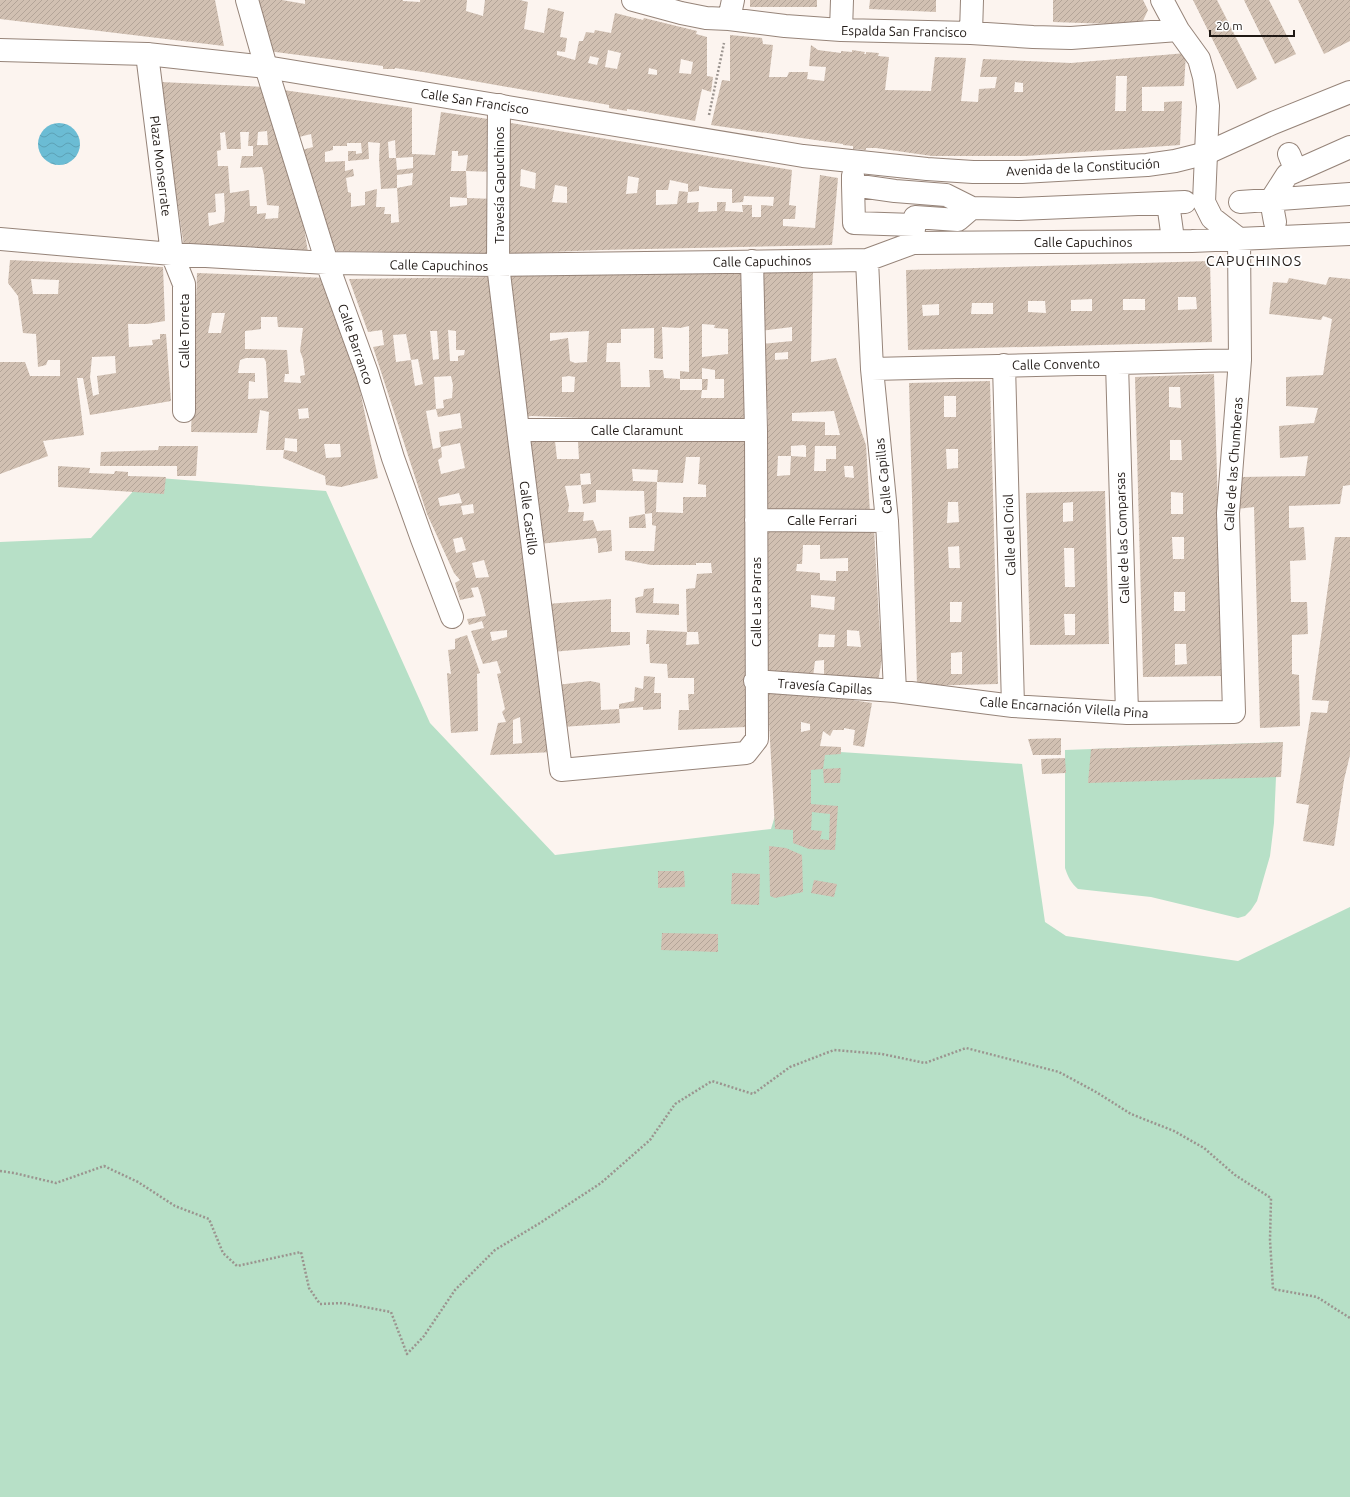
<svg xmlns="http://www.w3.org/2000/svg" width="1350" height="1497" font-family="Ubuntu,sans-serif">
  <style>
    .grass { fill: #b7e0c7 }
    .water { fill: url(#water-waves) }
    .building { fill: url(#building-hatch); fill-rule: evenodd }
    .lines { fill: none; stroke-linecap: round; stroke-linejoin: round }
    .street-casing { stroke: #968479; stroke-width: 24 }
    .secondary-casing { stroke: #968479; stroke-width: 24 }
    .path { stroke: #9b948f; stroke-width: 2.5; stroke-dasharray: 2 2; stroke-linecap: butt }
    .street { stroke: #fff; stroke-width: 22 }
    .secondary { stroke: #fff; stroke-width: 22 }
    .labels { text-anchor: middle; stroke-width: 3.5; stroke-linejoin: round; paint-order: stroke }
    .street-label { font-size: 13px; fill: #201915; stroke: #fff }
    .neighbourhood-label { font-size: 14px; letter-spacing: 1px; fill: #201915; stroke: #fff }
  </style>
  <defs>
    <pattern id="water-waves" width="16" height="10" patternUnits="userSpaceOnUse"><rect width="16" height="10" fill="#6bbcd4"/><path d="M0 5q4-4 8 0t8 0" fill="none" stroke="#5ca1b5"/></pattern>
    <pattern id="building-hatch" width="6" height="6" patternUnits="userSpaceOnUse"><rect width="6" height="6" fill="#d1c0b2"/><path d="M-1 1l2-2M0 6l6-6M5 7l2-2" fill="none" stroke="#b3a498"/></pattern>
  </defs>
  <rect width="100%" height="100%" fill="#fcf4ef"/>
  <!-- grass -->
  <path class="grass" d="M146,477L326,491L430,723L555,855L771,829L795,749L1022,764L1045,922L1066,936L1238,961L1350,907V1497H0V542L91,538Z
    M1283,742L1276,777L1274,823L1270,856L1257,901L1251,910L1245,916L1238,918L1151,897L1078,889C1071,883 1068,877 1065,868V750Z"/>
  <!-- water -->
  <path class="water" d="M38 144a21 21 0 1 1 42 0a21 21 0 1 1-42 0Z"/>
  <!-- building -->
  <path class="building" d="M0,0H215L224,46L0,19Z
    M256,0H282L305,4V0H403V1L420,2V0H467L466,11L483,16L485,0H520L528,2L524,29L544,33L548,8L564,12L560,37L567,38L565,52L557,51V55L575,60L579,41H583L586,32L594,33L595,30L611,33L615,13L643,20L644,18L697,31L696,34L707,37V76L713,77L711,92L702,89L695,121L635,110L627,109V111L609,108V105L423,72L395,68V69H383V66L268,51ZM608,50L621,53L617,69L605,67ZM590,56L599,58L597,65L588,63ZM681,59L693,62L691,74L679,73ZM649,68L657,70V75L648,74Z
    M750,0H817V7H750Z
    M870,0H936V12L869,9Z
    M1053,0H1143L1148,10L1141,25L1053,22Z
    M1193,0H1217L1257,79L1237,89Z
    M1244,0H1269L1296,54L1275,64Z
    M1298,0H1350V41L1324,54Z
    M730,35L762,38L763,44L773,45L769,77H787L789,72H808L807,79L824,81L826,67L809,66L811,45L818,50L841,53V51L852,52V50L865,52L864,54H866V52L879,53L878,56L889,57L885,90L931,91L935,57L966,58L961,101L978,102L979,89L995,88L997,77H980L983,59L1071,63L1186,53L1184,86L1142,87V111H1164V102L1182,101L1180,145L1026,156H932L876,148H866V150L853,149V146L843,145V144L711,125L722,80L730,81ZM1116,76H1127L1126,111H1115ZM1015,82L1023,83V92H1014Z
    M161,82L267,87L300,203L308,252L184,247L168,138L167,116ZM267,131L268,145H257L258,132ZM225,132L227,149H241L240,132H249L248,146H253V156H242L240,168L262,167L264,175L267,205L279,206L278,218L265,219L266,213L257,214V206H250L249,190L230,193L228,166H218L217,151L221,150L220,133ZM224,193L225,211L224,222L209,226L208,213L216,212L215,194Z
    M283,90L412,108V154L435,155L441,112L495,120L494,172L466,171L468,155L458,156V151H452L451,171H466L467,198L450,197V207L467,205V198L495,199V254L332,251L302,150L313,147L311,134L299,137ZM395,140L396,158L413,157V168L397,170L396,158H389L388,142ZM368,142L380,143L379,159L381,189L397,188V175L413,173L412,185L397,188L399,222L391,223V214H384L385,207H376L377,189L365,192V205L351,207V193L348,192L346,178L354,176L353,169L345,171V161L325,162V152L333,150V146H347V143H361L362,153L356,154V151H348V161L369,159Z
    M505,122L792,170L789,205L796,206L795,219H783V226L815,228L820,175L838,178L832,245L601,250L504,254ZM521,169L536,173L535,189L520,186ZM628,176L639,178L637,193L626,194ZM670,180L688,184V192L679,191L677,204L656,205V190H668ZM555,185L567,187V203L552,202ZM699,186L713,188L732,189V203L743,202L744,196L774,197L773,206L761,205V217H752V205H742L743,212L725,211L726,202H717V211L698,212L699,202L687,203L688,192L699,191Z
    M10,260L163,267L165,321L147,324H128L129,347L153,345L152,340L160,339V334H166L171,401L90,415L83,378H77L84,435L43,441L48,456L0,474V362H25L30,376H60V360H48L46,365L38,367L36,334L23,333L18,296L8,283ZM31,279L59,280L58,294H33ZM115,356L116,373L97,376L99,394L93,396L90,377L92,357Z
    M1210,261L1212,342L908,350L906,270ZM1178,297H1196L1197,309L1178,310ZM1092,299V311H1071V300ZM1123,299H1145V310H1123ZM1028,301H1045L1046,313L1028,312ZM972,303H993V314H971ZM939,304V315L923,316L922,305Z
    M761,272H813L811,362L836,358L866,445L870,513L768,511V411L761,389L762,344L792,341V327L761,331ZM788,352V359L775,360V353ZM834,411L840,435H825V422L792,421V413ZM804,445L806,446V457L791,456L790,475L777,476L778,456H791V446ZM815,446H836V459H826V471H814ZM844,466H853L854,478L845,477Z
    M197,273L328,278L359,385L378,478L341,487L326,485L325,476L283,458L284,450L297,452V439L285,438L284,450H266L269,412L260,410L257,433L191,432ZM212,313H225L221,333H208ZM261,317H277L278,327L303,328L300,351L303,359L305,375L300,376L301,383L284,382L285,374H289L287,350L245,349V331L261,329ZM246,358H264L266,362L268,398L248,399L249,381L255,382V373H238L240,360ZM308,408L309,418L299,419L298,409ZM324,444H340L341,457L326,458Z
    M746,273V422L606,419L532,416L524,417L505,275ZM702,324L715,325L714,328L728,329V354L702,357ZM689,326V372L680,371V379H702V368L715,370V379H724V398H701L702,390H680V379L664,378L663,370H649L650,387H621L620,362H606L607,343H621V329L654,328V358L663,359L662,327L680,328ZM589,331L587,362L575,363L570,361L568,338L550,341V333ZM569,376L575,377L574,392H562V377Z
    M493,277L553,752L490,755L498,723L506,722L502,712L505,709L497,674L501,673L497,661L483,664L471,631L484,628L482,621L469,625L467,619L486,616L481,596L478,587L471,588L474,597L460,600L455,583L460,580L454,573L427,514L373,347L384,345L382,330L368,332L349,279ZM448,330L456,331V350H465L464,355L458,356V361H450ZM430,331H437L439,359L433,360ZM406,334L411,360L418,359L423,384L415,386L411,360L396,362L393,335ZM451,376L453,385L452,398L443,400L444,408L436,409L438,417L460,413L462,428L439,432L440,441L441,447L460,443L465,468L441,474L438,460L442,457L441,447L433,449L426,411L436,409L434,377ZM459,493L462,503L440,506L438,498ZM473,504L474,513L463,515L461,506ZM462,537L466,550L456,553L453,539ZM484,560L489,577L476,578L472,563ZM507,630V637L492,641L490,632ZM520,717L522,743L513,744V720Z
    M1329,277L1350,279V485L1343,486L1340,504L1289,506V528L1304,527L1306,560L1290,561L1291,602H1307L1308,634L1292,635V674L1299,675L1300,726L1260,728L1254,507L1237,509L1242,477L1305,476L1308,456L1280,458L1279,426L1314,423L1318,408L1286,406V377L1323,375L1332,319L1323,316L1321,320L1269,314L1273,282L1287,283L1289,278L1326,285Z
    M1214,374L1223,676L1143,677L1135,377ZM1169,387H1180L1181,408L1169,407ZM1170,440H1181L1182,460H1170ZM1171,492L1183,493V514H1171ZM1172,537H1184V559H1173ZM1174,592H1185V611H1174ZM1175,644H1186L1187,664L1175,665Z
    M702,379H708L707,390H702Z
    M990,381L998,684L917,686L909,383ZM944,396H956V417H944ZM946,449H958V468L947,469ZM948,502H958L959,522L947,523ZM959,546L960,568H949L948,547ZM950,602H962L961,622H950ZM962,652V674H951V653Z
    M526,441H555L557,459H579L578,442L746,441V727L678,730L679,710H689L688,694H694V678H668L667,664L650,663L649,644H646L647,630L687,632L686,645L699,644L698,632H687L686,589L695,588L697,574L712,573L711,563H696V565H651L625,560V551H654L656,526L652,525V513L645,514L644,491L596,490V502L583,504L581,485L591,484L590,473L580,474L581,485L565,486L569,505L568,512H584L583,521L593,520L597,531L611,530L612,551L598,553V546L596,538L539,544ZM686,457H700L698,484L706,485V497H683V513L656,512L657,482L683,483ZM632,469L658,470L657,482L633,481Z
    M159,446H198L196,476H177V466H100L101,452L158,450Z
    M58,466L90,468L89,473L114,474L115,471L128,472V476L166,477L164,494L58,487Z
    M1105,491L1109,644L1030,645L1026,493ZM1073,502V521L1063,522V503ZM1064,548H1074L1075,587H1065ZM1064,614H1075V635H1065Z
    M645,514L646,528H629V517Z
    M874,528L879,620L882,659L878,682L824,679V660L815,661L813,677L765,675L768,529ZM803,545H820V559L848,558V571H836V581L820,580V573L796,571L797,564H802ZM811,595L835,597L834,610L811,607ZM847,630L859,631L861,647L847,646ZM819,634L835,635L834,647H818Z
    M1335,537H1350V755L1344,780L1334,846L1303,841L1309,805L1296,803L1311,712L1327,713L1329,701L1312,700Z
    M654,588L653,603L679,604V615L636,613L635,598L643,596L644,589Z
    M611,599V632H630V645L552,652L547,604Z
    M467,635L480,673L477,674L478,731L451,733L447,673L451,674L448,650L455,649V639Z
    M644,676L655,677L654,693H661V709L643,710V707L619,709L620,723L562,727L557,685L590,681L600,683L601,710L619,709V704L634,701L635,687L643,689Z
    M767,687L872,703L864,747L853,745L855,730L844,728V730H833L830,736L823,731L820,746L841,747V754L825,755L823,769L841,768L840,783H824L823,769L811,770V804L838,806L835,850L809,849L793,843V830L775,829ZM801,722L810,724V730L801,732ZM812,812L830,814L829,840L820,839L822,831L811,830Z
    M1061,738V755H1033L1028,739Z
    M1283,742L1281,777L1088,783L1091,749Z
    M1065,758L1066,773L1042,774L1041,759Z
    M769,846L786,848L802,855L803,892L775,898L770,896Z
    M658,871H684L685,887L658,888Z
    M732,873L760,874L759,905L731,904Z
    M814,880L837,884L834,897L811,893Z
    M662,933L718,934V952L661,950Z"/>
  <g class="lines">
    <defs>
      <path id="street" d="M247,0L266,67L327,263L367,373L393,458L422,539L452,617
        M633,0L681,13L706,18L729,19L785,26L841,30L971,33L1033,37L1071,38L1178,30
        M729,19L733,0
        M841,30L842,0
        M971,33L972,0
        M147,54L172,254L184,284V411
        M499,105L498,265L518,430L561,770L746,753L757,739L756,430L752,261
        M1289,154L1296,171
        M853,176V185L895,191L946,195L972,208L1019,209L1185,202
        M853,185L854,223L914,225
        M1240,202L1350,194
        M1168,203L1172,232
        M1275,222L1271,200L1287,175L1350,147
        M914,229L915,217L958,220L972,208
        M0,239L172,254L327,263L498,265L867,260L913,243L1192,241L1350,234
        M867,260L872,369L887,521L895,691
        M1117,363L1127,713
        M1004,365L1013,706
        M872,369L1240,360
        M518,430H756
        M756,520L887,521
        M755,681L895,691L1013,706L1127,713L1234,712L1228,513L1240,360L1239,239L1212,218L1204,202L1208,106L1204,77L1199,59L1178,30L1162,0"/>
      <path id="secondary" d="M0,50L147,54L266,67L803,156L927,169L973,172H1022L1147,165L1175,161L1207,153L1273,123L1350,92"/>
    </defs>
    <!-- street casing -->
    <use href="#street" class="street-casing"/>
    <!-- secondary casing -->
    <use href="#secondary" class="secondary-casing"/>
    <!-- path -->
    <path class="path" d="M709,115L724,43
      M0,1171L14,1173L56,1183L104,1166L138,1182L175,1206L209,1219L223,1253L237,1266L301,1252L309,1288L320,1304L343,1303L391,1312L407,1354L424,1336L455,1290L495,1250L540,1223L601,1183L650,1140L675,1104L712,1081L753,1094L790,1067L834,1050L882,1054L925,1063L966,1048L1059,1072L1096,1092L1131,1114L1174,1131L1204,1148L1235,1175L1271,1198L1270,1240L1273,1289L1317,1297L1350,1318"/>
    <!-- street -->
    <use href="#street" class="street"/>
    <!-- secondary -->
    <use href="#secondary" class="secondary"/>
  </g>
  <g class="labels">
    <!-- street labels -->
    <g class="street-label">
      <text transform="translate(904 31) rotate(1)" y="5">Espalda San Francisco</text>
      <text transform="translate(475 101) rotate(9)" y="5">Calle San Francisco</text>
      <text transform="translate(161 166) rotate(83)" y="5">Plaza Monserrate</text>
      <text transform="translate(1083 167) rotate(-3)" y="5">Avenida de la Constitución</text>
      <text transform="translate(499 185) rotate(-90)" y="5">Travesía Capuchinos</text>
      <text x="1083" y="247">Calle Capuchinos</text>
      <text transform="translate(762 261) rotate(-1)" y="5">Calle Capuchinos</text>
      <text transform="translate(439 265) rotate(1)" y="5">Calle Capuchinos</text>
      <text transform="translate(184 331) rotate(-90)" y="5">Calle Torreta</text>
      <text transform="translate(356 344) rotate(71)" y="5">Calle Barranco</text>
      <text transform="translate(1056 364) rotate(-1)" y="5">Calle Convento</text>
      <text x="637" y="435">Calle Claramunt</text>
      <text transform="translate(1233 464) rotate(-86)" y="5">Calle de las Chumberas</text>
      <text transform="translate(883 476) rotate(-96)" y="5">Calle Capillas</text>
      <text transform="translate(529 518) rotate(83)" y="5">Calle Castillo</text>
      <text x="822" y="525">Calle Ferrari</text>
      <text transform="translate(1009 535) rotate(-92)" y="5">Calle del Oriol</text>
      <text transform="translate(1122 538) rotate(-92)" y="5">Calle de las Comparsas</text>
      <text transform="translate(756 602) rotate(-90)" y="5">Calle Las Parras</text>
      <text transform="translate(825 686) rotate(4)" y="5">Travesía Capillas</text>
      <text transform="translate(1064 707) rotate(4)" y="5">Calle Encarnación Vilella Pina</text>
    </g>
    <!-- neighbourhood labels -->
    <g class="neighbourhood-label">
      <text x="1254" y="266">CAPUCHINOS</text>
    </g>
  </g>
  <!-- scale -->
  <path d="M1210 30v6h84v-6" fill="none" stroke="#201915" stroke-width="2"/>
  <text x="1216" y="30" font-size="12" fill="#201915" stroke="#ffffff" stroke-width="3" paint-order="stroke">20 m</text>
</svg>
